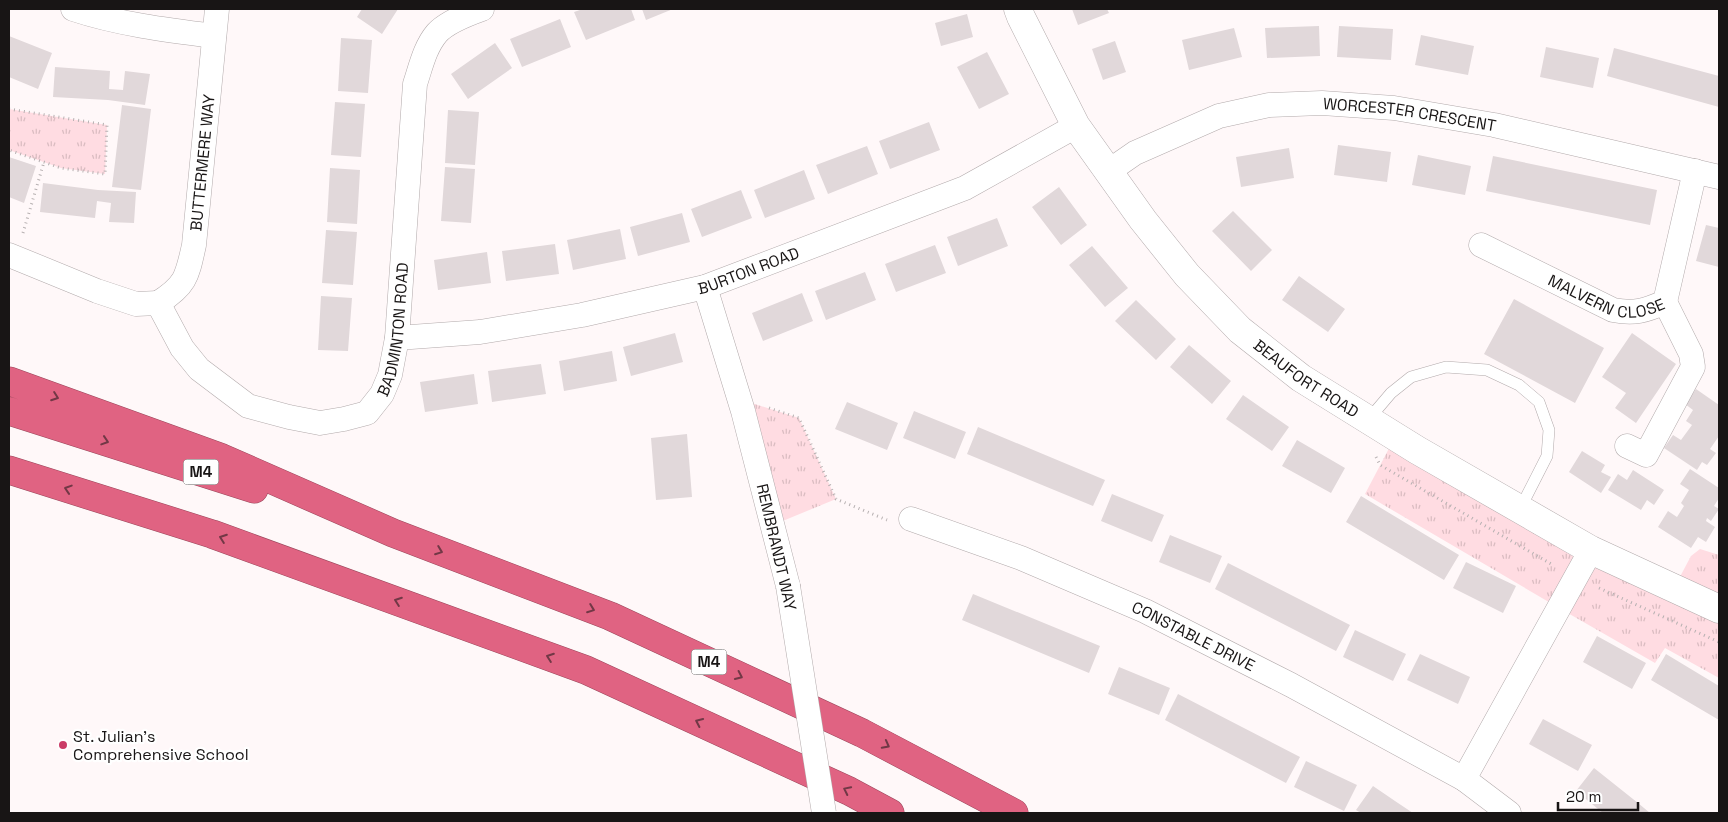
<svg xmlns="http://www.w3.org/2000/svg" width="1728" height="822" font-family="'Space Grotesk',sans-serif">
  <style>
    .grass { fill: url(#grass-tufts) }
    .building { fill: #e1d8da }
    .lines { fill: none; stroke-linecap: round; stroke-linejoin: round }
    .service-casing { stroke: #b2aaab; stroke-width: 12 }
    .minor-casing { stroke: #b2aaab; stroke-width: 25 }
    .tertiary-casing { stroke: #b2aaab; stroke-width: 29 }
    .motorway-casing { stroke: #9a485c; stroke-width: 29 }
    .path { stroke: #b6b0b1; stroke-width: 3; stroke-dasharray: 1 4; stroke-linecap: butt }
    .service { stroke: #fff; stroke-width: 11 }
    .minor { stroke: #fff; stroke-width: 24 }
    .tertiary { stroke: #fff; stroke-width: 28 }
    .motorway { stroke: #e06382; stroke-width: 28 }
    .minor-bridge-casing { stroke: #b2aaab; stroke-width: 25; stroke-linecap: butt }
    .minor-bridge { stroke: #fff; stroke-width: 24 }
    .oneway { stroke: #723846 }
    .poi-dot { fill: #ca3c67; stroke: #fff; stroke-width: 2 }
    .labels { text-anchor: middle; stroke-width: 4.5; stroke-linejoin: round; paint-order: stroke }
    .shield { fill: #fff; stroke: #5d5b5b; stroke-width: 1 }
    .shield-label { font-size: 15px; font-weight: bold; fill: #181515 }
    .street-label { font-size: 16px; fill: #181515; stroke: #fff }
    .poi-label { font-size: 16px; fill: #181515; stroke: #fff; text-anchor: start }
  </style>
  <defs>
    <pattern id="grass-tufts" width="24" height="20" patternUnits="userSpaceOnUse" patternTransform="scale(1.25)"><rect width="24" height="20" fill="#ffdce2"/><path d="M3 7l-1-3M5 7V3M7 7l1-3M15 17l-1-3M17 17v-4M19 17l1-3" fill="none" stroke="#dabcc1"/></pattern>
  </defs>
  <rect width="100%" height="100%" fill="#fff8f9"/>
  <!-- grass -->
  <path class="grass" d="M9,109L107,125L105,174L61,168L9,150Z
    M739,399L799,418L836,499L773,525Z
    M1395,437L1674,588L1691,556L1700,549L1719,555V678L1665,648L1655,663L1559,608L1365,494Z"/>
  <!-- building -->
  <path class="building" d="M362,9H398L382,34L357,17Z
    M583,9H631L635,20L586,40L574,12Z
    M642,9H673L646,20Z
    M1072,9H1107L1109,13L1078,25Z
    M967,14L973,37L941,46L935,23Z
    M560,19L571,47L522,67L510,39Z
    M1319,26L1320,56L1267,58L1265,28Z
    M1339,26L1393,29L1391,60L1337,57Z
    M1234,28L1242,57L1189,70L1182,40Z
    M1421,35L1474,46L1468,75L1415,65Z
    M9,36L52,53L38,89L9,77Z
    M341,38L372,40L368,93L338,91Z
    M1115,41L1126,72L1103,80L1092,49Z
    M495,43L512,68L468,99L451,74Z
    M1546,47L1599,58L1593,88L1540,77Z
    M1614,48L1719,76V107L1607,76Z
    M987,52L1009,94L979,109L957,67Z
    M55,67L110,71L109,89L123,90L125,71L150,74L145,105L108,100L53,97Z
    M335,102L365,104L361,157L331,155Z
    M122,105L151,109L141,190L112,187Z
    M448,110L479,112L475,165L445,163Z
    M929,122L940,150L890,169L879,141Z
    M1338,145L1391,152L1387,182L1334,175Z
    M867,146L878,174L828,194L816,165Z
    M1289,148L1294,178L1241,187L1236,157Z
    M1418,155L1471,166L1465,195L1412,185Z
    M1493,156L1657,190L1650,225L1486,191Z
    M9,157L36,166L24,203L9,197Z
    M445,167L475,169L471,223L441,221Z
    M330,168L360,170L357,224L327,222Z
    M804,170L815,199L765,218L754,190Z
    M43,183L98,190L136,192L134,223L109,222L111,203L97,201L95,218L40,212Z
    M1059,187L1087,225L1061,245L1032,207Z
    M741,190L752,218L702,237L691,209Z
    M1233,211L1272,250L1251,271L1212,231Z
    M682,213L690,242L638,256L630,227Z
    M997,218L1008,246L958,266L947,237Z
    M1706,225L1719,228V267L1696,261Z
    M620,229L626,259L573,270L567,240Z
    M326,230L357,232L353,285L322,283Z
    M555,244L559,274L506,281L502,251Z
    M935,245L946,273L896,292L885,264Z
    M1092,246L1128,288L1105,307L1069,265Z
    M487,252L491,283L438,290L434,260Z
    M865,272L876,300L826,320L815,291Z
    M1299,276L1345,309L1328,332L1282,300Z
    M802,293L813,321L763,341L752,313Z
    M321,296L352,298L348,351L318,350Z
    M1514,299L1604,348L1575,403L1484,354Z
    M1136,300L1176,339L1156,360L1115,321Z
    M675,333L683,362L631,376L623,347Z
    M1632,333L1676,364L1636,423L1615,408L1626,393L1602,377Z
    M1189,345L1231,381L1212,404L1170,367Z
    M612,351L617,381L564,391L559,361Z
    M541,364L546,394L492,402L488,371Z
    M474,374L478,404L425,412L420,382Z
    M1696,389L1719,405V436L1710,449L1716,453L1707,465L1702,462L1697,470L1664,448L1673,435L1681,440L1692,425L1686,421L1693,410L1685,404Z
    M1243,395L1289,427L1272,451L1226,419Z
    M847,402L898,423L887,450L835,429Z
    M914,411L966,432L955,459L903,438Z
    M978,427L1105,480L1093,506L967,454Z
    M687,434L692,497L656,500L651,438Z
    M1297,440L1345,468L1331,493L1282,466Z
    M1582,451L1605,465L1601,472L1611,477L1601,493L1569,472Z
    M1690,469L1719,488V498L1714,506L1719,509L1711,521L1707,518L1706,521L1715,527L1706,542L1698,537L1691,548L1658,527L1668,511L1677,517L1684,506L1681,503L1689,490L1680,484Z
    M1633,470L1664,490L1654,505L1647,500L1641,510L1608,490L1618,474L1627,480Z
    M1112,494L1164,515L1152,542L1101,521Z
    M1361,496L1459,555L1444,580L1346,522Z
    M1170,535L1222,556L1210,583L1159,562Z
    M1466,562L1516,586L1503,613L1453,588Z
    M1228,563L1350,625L1336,651L1215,589Z
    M973,594L1100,646L1089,673L962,620Z
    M1355,630L1406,654L1393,681L1343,657Z
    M1597,636L1646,663L1632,689L1583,662Z
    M1420,654L1470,677L1458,704L1407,680Z
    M1666,654L1719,686V720L1651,680Z
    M1119,667L1170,688L1159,715L1108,694Z
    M1178,694L1300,757L1286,783L1165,720Z
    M1543,719L1592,745L1578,771L1529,744Z
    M1306,761L1357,785L1344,811L1294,787Z
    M1594,768L1638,803L1650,813H1603L1576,791Z
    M1373,786L1395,801L1413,813H1361L1356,810Z"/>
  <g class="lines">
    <defs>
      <path id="service" d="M1368,420L1391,393L1411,377L1446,367L1487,370L1519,385L1539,402L1549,430L1547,456L1520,509"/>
      <g id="minor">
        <path d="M73,9C118,24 166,30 214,36"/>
        <path id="s1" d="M1109,171L1135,153L1219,116L1269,105L1322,103L1394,108L1494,125L1719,177"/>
        <path id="s2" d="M1481,245L1613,310C1634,314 1645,311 1665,302L1695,171"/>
        <path d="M9,255L97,291L136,304L158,303"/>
        <path d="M705,287L743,411L788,586"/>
        <path id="s3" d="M158,303L182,348L199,369L248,406L289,417L320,423L344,419L367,413L382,394L390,375L397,338L415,84C421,66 425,47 437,33C447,22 468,14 482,9"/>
        <path id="s4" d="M158,303C186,285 187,277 194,245L217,9"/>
        <path id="s5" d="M397,338L480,332L582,315L705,287L965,188L1076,126"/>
        <path d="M1627,446L1646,455L1693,367L1691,354L1665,302"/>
        <path id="s6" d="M911,519L1021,558L1145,611L1291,685L1464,779L1509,813"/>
        <path d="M1464,779L1591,550"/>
      </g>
      <g id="tertiary">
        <path id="s7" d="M1018,9L1021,17L1076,126L1143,220L1187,275L1240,330L1301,378L1417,450L1591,550L1719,609"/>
      </g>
      <path id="motorway" d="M9,381L222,458L393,533L610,616L862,733L1014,813
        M9,411L254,489
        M9,470L212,534L586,670L849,791L890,813"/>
    </defs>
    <!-- service casing -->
    <use href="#service" class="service-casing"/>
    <!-- minor casing -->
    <use href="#minor" class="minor-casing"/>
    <!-- tertiary casing -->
    <use href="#tertiary" class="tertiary-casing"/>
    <!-- motorway casing -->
    <use href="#motorway" class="motorway-casing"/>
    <!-- path -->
    <path class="path" d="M9,109L107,125L105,174L61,168L9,150
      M23,233L44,162
      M769,408L799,418L836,499L887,520
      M1376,457L1380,465L1553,565
      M1599,588L1719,642"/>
    <!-- service -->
    <use href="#service" class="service"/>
    <!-- minor -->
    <use href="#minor" class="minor"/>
    <!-- tertiary -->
    <use href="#tertiary" class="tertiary"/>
    <!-- motorway -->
    <use href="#motorway" class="motorway"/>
    <defs>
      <path id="minor-bridge" d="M788,586L824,813"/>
    </defs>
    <!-- minor-bridge casing -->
    <use href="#minor-bridge" class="minor-bridge-casing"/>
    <!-- minor-bridge -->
    <use href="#minor-bridge" class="minor-bridge"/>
  </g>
  <!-- one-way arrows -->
  <defs><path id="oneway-chevron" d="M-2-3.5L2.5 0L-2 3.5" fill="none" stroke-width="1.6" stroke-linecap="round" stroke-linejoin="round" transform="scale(1.25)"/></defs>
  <g class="oneway">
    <use href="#oneway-chevron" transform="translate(55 397) rotate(20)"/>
    <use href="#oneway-chevron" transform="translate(105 441) rotate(18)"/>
    <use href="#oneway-chevron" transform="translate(68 489) rotate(-162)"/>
    <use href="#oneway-chevron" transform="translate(223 538) rotate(-160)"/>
    <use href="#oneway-chevron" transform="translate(439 551) rotate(21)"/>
    <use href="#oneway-chevron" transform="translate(398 601) rotate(-160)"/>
    <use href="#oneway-chevron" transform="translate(591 609) rotate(21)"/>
    <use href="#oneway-chevron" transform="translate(550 657) rotate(-160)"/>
    <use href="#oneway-chevron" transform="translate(739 676) rotate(25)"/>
    <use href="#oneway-chevron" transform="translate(699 722) rotate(-155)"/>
    <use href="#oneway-chevron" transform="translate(886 745) rotate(28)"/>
    <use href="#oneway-chevron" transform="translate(847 790) rotate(-154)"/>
  </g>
  <!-- markers -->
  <circle class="poi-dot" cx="63" cy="745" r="5"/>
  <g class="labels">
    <!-- shield labels -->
    <g class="shield">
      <rect x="183.5" y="459.5" width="35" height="25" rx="4"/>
      <rect x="691.5" y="649.5" width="35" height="25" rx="4"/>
    </g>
    <g class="shield-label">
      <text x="201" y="477">M4</text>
      <text x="709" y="667">M4</text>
    </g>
    <!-- street labels -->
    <g class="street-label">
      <text dy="6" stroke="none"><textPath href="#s1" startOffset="316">WORCESTER CRESCENT</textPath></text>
      <text dy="6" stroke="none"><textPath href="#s4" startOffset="154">BUTTERMERE WAY</textPath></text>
      <text dy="6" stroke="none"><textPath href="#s5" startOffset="359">BURTON ROAD</textPath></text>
      <text dy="6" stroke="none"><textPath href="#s2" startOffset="138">MALVERN CLOSE</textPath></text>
      <text dy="6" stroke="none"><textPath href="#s3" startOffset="352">BADMINTON ROAD</textPath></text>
      <text dy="6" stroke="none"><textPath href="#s7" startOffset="475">BEAUFORT ROAD</textPath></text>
      <text transform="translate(777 547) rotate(77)" y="6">REMBRANDT WAY</text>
      <text dy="6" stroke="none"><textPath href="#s6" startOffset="306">CONSTABLE DRIVE</textPath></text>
    </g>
    <!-- poi labels -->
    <g class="poi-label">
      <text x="73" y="742">St. Julian's<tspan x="73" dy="18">Comprehensive School</tspan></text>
    </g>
  </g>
  <!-- border -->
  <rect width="1728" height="822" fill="none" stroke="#181515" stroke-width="20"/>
  <!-- scale -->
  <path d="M1558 802v8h80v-8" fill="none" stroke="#181515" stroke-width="2.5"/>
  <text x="1566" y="802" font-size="15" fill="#181515" stroke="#ffffff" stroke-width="4" paint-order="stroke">20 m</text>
</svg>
